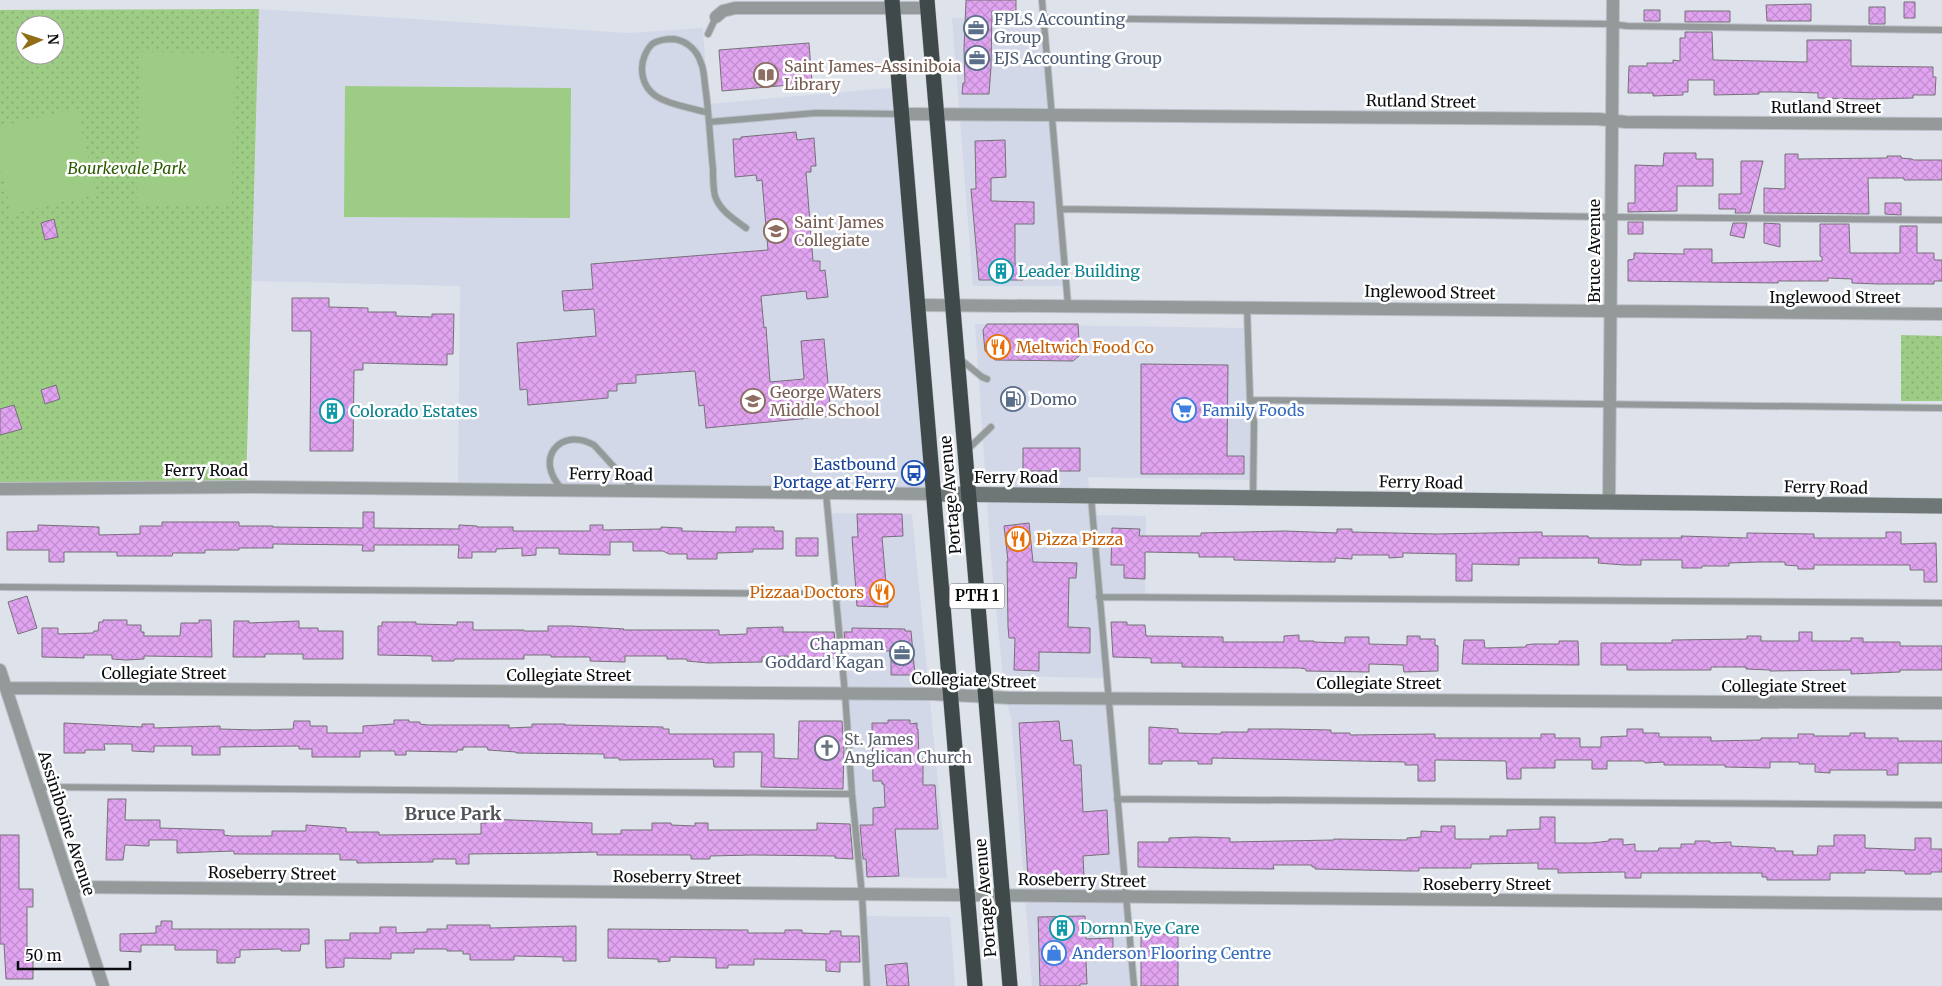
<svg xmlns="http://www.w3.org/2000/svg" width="1942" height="986" font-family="Merriweather,serif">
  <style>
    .built { fill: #d3d8e8 }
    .park { fill: url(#park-dots); fill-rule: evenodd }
    .garden { fill: #9dcc85 }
    .building { fill: url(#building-cross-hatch); stroke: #767078 }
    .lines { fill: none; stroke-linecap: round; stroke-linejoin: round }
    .lane-casing { stroke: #bcc0c8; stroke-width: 8 }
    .street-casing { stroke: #bcc0c8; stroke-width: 14 }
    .secondary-casing { stroke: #bcc0c8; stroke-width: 16 }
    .highway-casing { stroke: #bcc0c8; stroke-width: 16 }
    .lane { stroke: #949999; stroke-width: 6 }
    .street { stroke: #949999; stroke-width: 12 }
    .secondary { stroke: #6f7776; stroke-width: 15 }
    .highway { stroke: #3f4949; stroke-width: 15 }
    .labels { text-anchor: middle; stroke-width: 5; stroke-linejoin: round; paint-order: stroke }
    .shield { fill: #fff; stroke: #555658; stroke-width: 1 }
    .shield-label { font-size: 15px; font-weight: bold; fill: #0c0d10 }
    .service-label { font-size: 16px; fill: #4e5e75; stroke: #fff; text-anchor: start }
    .education-label { font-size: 16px; fill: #785e54; stroke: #fff; text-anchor: start }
    .street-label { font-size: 16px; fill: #0c0d10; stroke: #fff }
    .park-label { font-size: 16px; font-style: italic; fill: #2a5a00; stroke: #fff }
    .culture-label { font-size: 16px; fill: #0d838f; stroke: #fff; text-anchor: start }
    .food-label { font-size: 16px; fill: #c56008; stroke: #fff; text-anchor: start }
    .shop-label { font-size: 16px; fill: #366cbe; stroke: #fff; text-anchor: start }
    .transit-label { font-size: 16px; fill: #164399; stroke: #fff; text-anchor: end }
    .worship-label { font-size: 16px; fill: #5b616d; stroke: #fff; text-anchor: start }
    .neighbourhood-label { font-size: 18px; font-weight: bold; fill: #51535b; stroke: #fff }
  </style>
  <defs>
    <pattern id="park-dots" width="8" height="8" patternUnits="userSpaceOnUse" patternTransform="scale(1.25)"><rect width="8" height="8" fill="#9dcc85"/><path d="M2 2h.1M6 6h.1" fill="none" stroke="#86ae72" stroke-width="1.8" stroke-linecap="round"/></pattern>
    <pattern id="building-cross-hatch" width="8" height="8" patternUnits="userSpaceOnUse" patternTransform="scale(1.25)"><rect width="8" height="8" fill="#e1a4f1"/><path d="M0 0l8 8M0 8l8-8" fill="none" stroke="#c08cce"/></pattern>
  </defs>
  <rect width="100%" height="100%" fill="#dee2eb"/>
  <!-- built -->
  <path class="built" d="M259,9L628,33L703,28L708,104L899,87L933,494L458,490L460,286L252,281Z
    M952,18L1042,19L1065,286H973Z
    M975,324L1246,328L1252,422V480L1088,477L1095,558L1093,515L1146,516L1145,595H1097L1104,678L1003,676L991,559Z
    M829,513L912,514L947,878L861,877Z
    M1004,696L1105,697L1132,986H1032L1011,716Z
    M865,916L950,917L955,986H868Z"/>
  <!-- park -->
  <path class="park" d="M259,9L246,487L0,489V10ZM25,25H55V55H25Z
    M1901,335L1942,336V401H1901Z"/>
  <!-- garden -->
  <path class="garden" d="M140,52L234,53L232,205L137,206Z
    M345,86L571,88L570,218L344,217Z
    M77,109L96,194L11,214L0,163V126Z"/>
  <!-- building -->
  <path class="building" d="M966,0H1016V11H992L991,67L989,94H962L963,83H965L964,49Z
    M1904,2H1915V18H1904Z
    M1811,4V21H1767L1766,5Z
    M1869,7H1885V24H1869Z
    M1644,10H1660V21H1644Z
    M1685,11H1730V22H1685Z
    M1685,32H1712L1713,60L1807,62V40H1851V66L1933,67V77H1936L1935,95H1913V98L1870,99L1818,98V93L1789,92H1759V94L1714,95V80H1688V92H1683V95L1653,96V93H1628L1629,66H1647V63H1673V60L1680,61V38H1685Z
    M809,43L812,83L722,91L719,50Z
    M796,132L797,140L814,138L816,166H811V172H806L813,261H820V271L825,270L828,297L807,299L806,291L761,296L764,328L766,327L770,382L804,379L801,341L824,339L831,416L706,428L704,405L699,406L695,371L636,375V383L617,384V391H608V398L528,405L527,389L520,390L517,343L596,336L594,309L564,311L562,291L593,289L591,264L768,250L762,180L757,181L756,175L735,177L733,139H741V137Z
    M1005,140L1006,177L991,178V201L1034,202V224H1015V264H1023V280H979L971,189H976L975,141Z
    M1664,153H1696V159H1713V186H1677V211L1628,212V203H1635V165L1663,166Z
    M1785,154H1798V159L1887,158V156H1901V158L1912,159L1913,160H1942V180H1904V178H1868L1869,214L1764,213V188L1785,189Z
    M1741,161H1763L1750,213H1735L1736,209H1719V194H1741Z
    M1885,203H1901V215L1885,214Z
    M54,219L58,237L45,240L41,223Z
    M1628,222H1643V234H1628Z
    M1733,223H1747L1744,238L1730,235Z
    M1764,223L1780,224V247L1764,243Z
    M1820,224H1849L1850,253H1900V226H1917V253H1934V260H1942V281H1934V284H1878L1852,283V279L1828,278V281H1778V283L1628,281V260L1634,259V253L1684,254V249H1712V263L1822,261V257L1820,256Z
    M292,298H329V307L368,308V312H396V316L432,317V314H454L453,354H447V365L363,363V370H354L353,451H310L311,331H292Z
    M987,324H1078L1080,355L1073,361L995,360L985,351L983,330Z
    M1141,364L1228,365L1227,456H1244V474H1141Z
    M56,385L60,399L45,404L41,390Z
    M14,405L22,429L0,435V409Z
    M1023,448H1080V471H1023Z
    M363,512H374V528L459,529V525L477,526V527H513V531H590V525H603V530L661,529V527L682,528V531L736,532V527H774V531H783V549H753V552L717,553V559H687V554H669L663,551H633V542H610V555L559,554V548H536V555L522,556V548L496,549V552H472V558H458L459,545H374V551H362L363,545L273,544V548H239V550H205V553H173L172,556H117V552H64V562H49V550H7V532L38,531V525L99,527V535L140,534V526H162V522H239V526H273V527L363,528Z
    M857,514H902L903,536L882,537L888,607L857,606L852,537H858Z
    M1029,523L1033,562L1077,563L1076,578H1069L1068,627L1090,628V653L1039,652V671L1014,670L1015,638H1009L1008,627L1007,561H1008L1004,526Z
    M1112,528L1140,529L1139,536H1201V533L1285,531L1337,533V529H1352V532L1436,534L1542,532V536H1588L1589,538H1682L1681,536L1747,538V533L1814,534V538H1886V532H1901V544L1936,543L1937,582H1924V570H1910V565H1814V569H1798V566L1785,565V562H1759L1729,563V566H1702V568H1682V560H1641V565H1624L1598,563L1599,558H1519V565L1472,564V581H1456V554L1403,553V557L1389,558V555H1352V559L1335,558V562H1321L1234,560V557H1199V553L1145,552V579L1124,578V565H1111Z
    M796,538H818V556H796Z
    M27,596L37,628L18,634L8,602Z
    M103,620H127V625H141V632H144V636H180L181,623H199V620H211L212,657L144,656V659L127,660L112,659V655H84V658L42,657V628H58V634L93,633L94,631H98L99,622H103Z
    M234,621H249V623L299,621V628H318V631H343V659H303V654H265V657H233Z
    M382,622H416V624L457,625V622H473V630H524V631H548V626H572L624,629L623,630H719V635L747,634V628L783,627V632H834L836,651H835V658H828V661H815V659L788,658V656L762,657V662L708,663L687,661V659H667V656H625V662L590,661V657H551V655H524V659H454V661H432V656L378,655V626H382Z
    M1111,622H1127V625H1145L1146,636L1223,637V642H1284V636L1299,635V641H1314V642L1345,643V637H1369V644L1407,645V636H1420V639H1435V645L1438,646V671L1404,672L1403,665L1369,664V672L1306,671V669L1300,668L1182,667V663H1151V658L1113,657Z
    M852,628L905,629V631H911L915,675H891V651H846L844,632H852Z
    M1799,632H1812V641H1851V638H1863V642H1900V646H1942V670H1900V672L1851,674V670L1770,671V670L1746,669V667H1711V670H1627V665H1601V643H1672V640L1747,639V636H1761V641H1799Z
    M1464,640H1484L1485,648L1526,647V645L1533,644H1559V641H1578L1579,665L1462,664Z
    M394,720H409V722H420V724L428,725H509V728L532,727V724H565V725L663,727V729H669V734H774V758L798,759L799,721H842L844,750L843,789L761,787L762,752H734V767H714L713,759L619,760V758H604V754L516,753V752L488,750L487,747H463V750H457V752L406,751V755H395V751H360V757H312V749H299V746L220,747V755H192V746H154V752L132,751V744H104L105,750H85V753H64V723L142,727V724H154V728L220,726V729L255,730L293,729L294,721H310V726H327V733H363V726L394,724Z
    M888,720H910V724L917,723V729H918L919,759H923V785H935L938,829H895L899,876L867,877L866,859H863L860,825H873V808L885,807L884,784H882V781H873L872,723H888Z
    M1059,721L1061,741L1072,740L1074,765H1081L1083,812L1107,810L1109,854L1083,856L1084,877L1028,879L1019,723Z
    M1149,727L1178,729V733L1221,734V732H1248V729H1282L1331,730V733H1350V735L1435,734V738H1541V734H1555V738H1580V747H1601V737L1627,736V729H1643V733H1659V737H1711V741L1761,740V738H1798V734H1814V736H1850V733H1865V738H1898V741H1942V763H1898V775H1887V770H1830V773L1815,772V764H1799V762H1770V768L1725,767V765H1664V762L1645,763L1644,761H1607V769H1592V760H1555V768H1521V779H1507L1506,761L1435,760V781H1418V765H1405V762L1212,758V764H1198V761H1162V764H1149Z
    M108,799H126L125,820H160V828L224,830V835L231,836H272V831H306V825L346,828V832H379V835L481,834V823H486V819L592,823V834H621V830H652V823H671V825L695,826V823H708V830H817V823L850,824L853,859L835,858V856L753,855L710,856V859H691V855H597V852L555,853L469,854V864H456V859H433V862L357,863V860H340V854H234V851L177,853V840H149V846L125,845L123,860H106Z
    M1540,817H1555V843H1591L1609,841V839H1623V845L1635,844V851H1658L1659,848H1681V844H1695V841H1710V843L1731,842V846L1775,848V851H1793V855H1817L1818,846H1834V835H1865V848L1915,850V838H1931V849H1942V872H1931V874H1905V871L1865,870V873H1830V880H1767V877H1762V873H1641V878H1625V872L1558,873V869H1538V863L1471,864V868H1419V871H1407L1315,869V867H1312V865H1273L1274,869L1138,867V842H1169V838L1196,837L1230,838V842L1334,840V839L1407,840V838L1421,837V831L1441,832V826H1455V839H1490V836H1507V830L1540,829Z
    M0,835H19V889H33V907H27V957H33V979H6L4,944H0Z
    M1085,916L1086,939L1113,938V960L1086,961L1087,984H1080V986H1040L1038,917Z
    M161,921H172V929H309V944H301L300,951H281V949L240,950V957L235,958V963H217V950H175V945H141V952L120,951V934L156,933V926H161Z
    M447,925H490V928L576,926V961H563V957L514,956V960H470V954H463V951H447V949H414V953H391V959L344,958V967L326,968L325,940H350V933H380V927H396V933L427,932V929H447Z
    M608,929L748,930V933H785V930H802V933L830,934V931H841V936H859L860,962H840V972L826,971V960L754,959V965H728V968H716V958L670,957V961L658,962V959L608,958Z
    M1141,930H1153V934H1178V986H1141Z
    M907,963L909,986H887L885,965Z"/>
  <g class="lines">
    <defs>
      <path id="lane" d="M1042,0L1068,305
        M1044,18L1612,24L1627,26L1942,30
        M708,34L716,17
        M708,113C682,104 642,105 642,68C642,60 646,50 652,44C658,40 667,39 674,39C687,41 697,50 701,63C704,69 704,78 705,85C709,113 710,141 713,169C713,178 713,188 715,196C720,211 734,219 746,228
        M709,122L816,113L900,114
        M1060,209L1611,217L1942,220
        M1247,307L1250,400L1254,422L1253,497
        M960,359L982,377L987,379
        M1250,400L1942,408
        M967,450L991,427
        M563,490C532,459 561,426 594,445L636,491
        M826,493L845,693L852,794L862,895L867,986
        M1091,497L1134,986
        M0,587L835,594
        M1099,597L1942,603
        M38,787L852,794
        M1117,799L1942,805"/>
      <path id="street" d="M716,17L723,11L735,8H928
        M900,114L1598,119L1626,122L1942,124
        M917,305L1942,314
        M0,489L246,487L933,494
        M1609,502L1613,0
        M0,670L103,986
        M6,688L932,694L1011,698L1942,703
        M71,887L1942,904"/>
      <path id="secondary" d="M933,494L1942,506"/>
      <path id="highway" d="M892,0L975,986
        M927,0L1010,986"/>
    </defs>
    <!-- lane casing -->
    <use href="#lane" class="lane-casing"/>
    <!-- street casing -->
    <use href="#street" class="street-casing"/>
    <!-- secondary casing -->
    <use href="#secondary" class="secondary-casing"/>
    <!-- highway casing -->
    <use href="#highway" class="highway-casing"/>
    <!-- lane -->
    <use href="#lane" class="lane"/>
    <!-- street -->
    <use href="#street" class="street"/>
    <!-- secondary -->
    <use href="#secondary" class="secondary"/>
    <!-- highway -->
    <use href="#highway" class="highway"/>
  </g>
  <!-- icons -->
  <defs>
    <symbol id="office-ring" viewBox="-11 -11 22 22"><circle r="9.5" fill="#fff" stroke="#5c6f8a" stroke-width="1.5"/><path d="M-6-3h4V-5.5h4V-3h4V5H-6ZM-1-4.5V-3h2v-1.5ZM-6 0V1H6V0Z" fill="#5c6f8a"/></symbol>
    <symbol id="library-ring" viewBox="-11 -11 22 22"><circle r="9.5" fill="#fff" stroke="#8d6e63" stroke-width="1.5"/><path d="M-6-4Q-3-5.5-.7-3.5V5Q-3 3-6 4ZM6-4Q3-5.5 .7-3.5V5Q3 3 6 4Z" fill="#8d6e63"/></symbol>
    <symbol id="school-ring" viewBox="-11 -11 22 22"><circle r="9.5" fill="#fff" stroke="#8d6e63" stroke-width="1.5"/><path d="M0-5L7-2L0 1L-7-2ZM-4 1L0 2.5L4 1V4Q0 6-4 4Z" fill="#8d6e63"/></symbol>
    <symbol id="building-ring" viewBox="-11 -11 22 22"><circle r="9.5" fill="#fff" stroke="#0f9aa8" stroke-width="1.5"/><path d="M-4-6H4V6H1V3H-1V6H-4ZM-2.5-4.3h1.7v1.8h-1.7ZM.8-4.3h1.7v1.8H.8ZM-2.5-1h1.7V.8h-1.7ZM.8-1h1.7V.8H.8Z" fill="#0f9aa8"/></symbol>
    <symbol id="restaurant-ring" viewBox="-11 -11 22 22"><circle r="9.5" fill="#fff" stroke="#e8710a" stroke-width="1.5"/><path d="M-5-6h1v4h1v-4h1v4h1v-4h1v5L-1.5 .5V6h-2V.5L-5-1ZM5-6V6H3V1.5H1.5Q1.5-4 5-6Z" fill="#e8710a"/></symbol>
    <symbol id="fuel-ring" viewBox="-11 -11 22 22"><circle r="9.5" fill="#fff" stroke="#5c6f8a" stroke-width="1.5"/><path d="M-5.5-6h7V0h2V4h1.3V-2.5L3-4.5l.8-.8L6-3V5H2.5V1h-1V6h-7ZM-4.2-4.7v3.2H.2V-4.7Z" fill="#5c6f8a"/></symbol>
    <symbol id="supermarket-ring" viewBox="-11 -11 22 22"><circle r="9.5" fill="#fff" stroke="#3f7fe0" stroke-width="1.5"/><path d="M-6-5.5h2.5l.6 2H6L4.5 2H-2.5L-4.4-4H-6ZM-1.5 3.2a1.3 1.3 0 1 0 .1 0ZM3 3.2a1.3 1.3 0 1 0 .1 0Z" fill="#3f7fe0"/></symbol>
    <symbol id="bus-ring" viewBox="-11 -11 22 22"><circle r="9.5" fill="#fff" stroke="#1a4fb4" stroke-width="1.5"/><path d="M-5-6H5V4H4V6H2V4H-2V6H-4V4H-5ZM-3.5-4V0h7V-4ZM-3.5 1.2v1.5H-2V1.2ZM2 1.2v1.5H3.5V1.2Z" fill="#1a4fb4"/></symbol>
    <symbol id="church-ring" viewBox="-11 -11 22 22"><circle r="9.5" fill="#fff" stroke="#6b7280" stroke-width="1.5"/><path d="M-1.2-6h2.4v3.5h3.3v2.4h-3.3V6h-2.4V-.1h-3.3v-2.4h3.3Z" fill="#6b7280"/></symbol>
    <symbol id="shop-ring" viewBox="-11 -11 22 22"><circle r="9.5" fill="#fff" stroke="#3f7fe0" stroke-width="1.5"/><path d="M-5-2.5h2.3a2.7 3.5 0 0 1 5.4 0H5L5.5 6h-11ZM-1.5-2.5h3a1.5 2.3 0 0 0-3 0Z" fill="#3f7fe0"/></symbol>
  </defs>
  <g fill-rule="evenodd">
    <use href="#office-ring" x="962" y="14" width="28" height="28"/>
    <use href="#office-ring" x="963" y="44" width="28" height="28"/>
    <use href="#library-ring" x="752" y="61" width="28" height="28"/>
    <use href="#school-ring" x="762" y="217" width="28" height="28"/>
    <use href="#building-ring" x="987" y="257" width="28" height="28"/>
    <use href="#restaurant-ring" x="984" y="333" width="28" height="28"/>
    <use href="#fuel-ring" x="999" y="385" width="28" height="28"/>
    <use href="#school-ring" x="739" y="387" width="28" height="28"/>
    <use href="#supermarket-ring" x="1170" y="396" width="28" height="28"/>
    <use href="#building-ring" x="318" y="397" width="28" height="28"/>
    <use href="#bus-ring" x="900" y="459" width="28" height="28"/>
    <use href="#restaurant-ring" x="1004" y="525" width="28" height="28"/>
    <use href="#restaurant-ring" x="868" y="578" width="28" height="28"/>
    <use href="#office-ring" x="888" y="639" width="28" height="28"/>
    <use href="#church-ring" x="813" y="734" width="28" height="28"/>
    <use href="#building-ring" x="1048" y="914" width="28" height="28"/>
    <use href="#shop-ring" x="1040" y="939" width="28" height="28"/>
  </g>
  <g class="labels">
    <!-- shield labels -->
    <rect class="shield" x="949.5" y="583.5" width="55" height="25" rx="4"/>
    <g class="shield-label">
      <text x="977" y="601">PTH 1</text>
    </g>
    <!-- service labels -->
    <g class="service-label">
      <text x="994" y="25">FPLS Accounting<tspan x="994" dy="18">Group</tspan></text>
      <text x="994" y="64">EJS Accounting Group</text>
      <text x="1030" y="405">Domo</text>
      <text x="884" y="650" text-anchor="end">Chapman<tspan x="884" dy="18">Goddard Kagan</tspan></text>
    </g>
    <!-- education labels -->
    <g class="education-label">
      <text x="784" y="72">Saint James-Assiniboia<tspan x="784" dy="18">Library</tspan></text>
      <text x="794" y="228">Saint James<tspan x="794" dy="18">Collegiate</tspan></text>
      <text x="770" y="398">George Waters<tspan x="770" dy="18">Middle School</tspan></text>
    </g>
    <!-- street labels -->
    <g class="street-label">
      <text transform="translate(1421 101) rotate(1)" y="6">Rutland Street</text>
      <text x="1826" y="113">Rutland Street</text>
      <text transform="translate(1594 251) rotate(-90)" y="6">Bruce Avenue</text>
      <text transform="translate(1430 292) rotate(1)" y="6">Inglewood Street</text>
      <text x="1835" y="303">Inglewood Street</text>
      <text x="206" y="476">Ferry Road</text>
      <text transform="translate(611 474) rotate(1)" y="6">Ferry Road</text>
      <text x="1016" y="483">Ferry Road</text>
      <text transform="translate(1421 482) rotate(1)" y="6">Ferry Road</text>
      <text transform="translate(1826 487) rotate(1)" y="6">Ferry Road</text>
      <text transform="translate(950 495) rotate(-95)" y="6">Portage Avenue</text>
      <text x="164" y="679">Collegiate Street</text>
      <text x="569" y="681">Collegiate Street</text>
      <text transform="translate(974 680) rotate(2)" y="6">Collegiate Street</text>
      <text x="1379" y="689">Collegiate Street</text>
      <text x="1784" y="692">Collegiate Street</text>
      <text transform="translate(67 823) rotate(72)" y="6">Assiniboine Avenue</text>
      <text transform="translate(272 873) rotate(1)" y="6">Roseberry Street</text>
      <text transform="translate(677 877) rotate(1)" y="6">Roseberry Street</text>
      <text transform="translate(1082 880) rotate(1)" y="6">Roseberry Street</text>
      <text x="1487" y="890">Roseberry Street</text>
      <text transform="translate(985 898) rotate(-95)" y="6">Portage Avenue</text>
    </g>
    <!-- park labels -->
    <g class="park-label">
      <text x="127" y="174">Bourkevale Park</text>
    </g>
    <!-- culture labels -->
    <g class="culture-label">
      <text x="1018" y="277">Leader Building</text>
      <text x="350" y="417">Colorado Estates</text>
      <text x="1080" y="934">Dornn Eye Care</text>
    </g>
    <!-- food labels -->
    <g class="food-label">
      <text x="1016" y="353">Meltwich Food Co</text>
      <text x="1036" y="545">Pizza Pizza</text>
      <text x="864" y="598" text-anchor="end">Pizzaa Doctors</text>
    </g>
    <!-- shop labels -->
    <g class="shop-label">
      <text x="1202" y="416">Family Foods</text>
      <text x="1072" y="959">Anderson Flooring Centre</text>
    </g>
    <!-- transit labels -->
    <g class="transit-label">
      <text x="896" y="470">Eastbound<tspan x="896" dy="18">Portage at Ferry</tspan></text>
    </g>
    <!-- worship labels -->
    <g class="worship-label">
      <text x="844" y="745">St. James<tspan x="844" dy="18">Anglican Church</tspan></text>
    </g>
    <!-- neighbourhood labels -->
    <g class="neighbourhood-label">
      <text x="453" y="820">Bruce Park</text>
    </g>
  </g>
  <!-- north arrow -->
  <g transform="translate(40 40) rotate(87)"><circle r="24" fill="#ffffff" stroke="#9e9e9f"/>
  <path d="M0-4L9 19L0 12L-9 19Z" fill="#916e15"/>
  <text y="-8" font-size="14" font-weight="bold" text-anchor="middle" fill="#0c0d10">N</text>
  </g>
  <!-- scale -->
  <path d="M18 961v8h112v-8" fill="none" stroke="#0c0d10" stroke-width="2.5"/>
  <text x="25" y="961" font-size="15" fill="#0c0d10" stroke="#ffffff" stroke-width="4" paint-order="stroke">50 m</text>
</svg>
